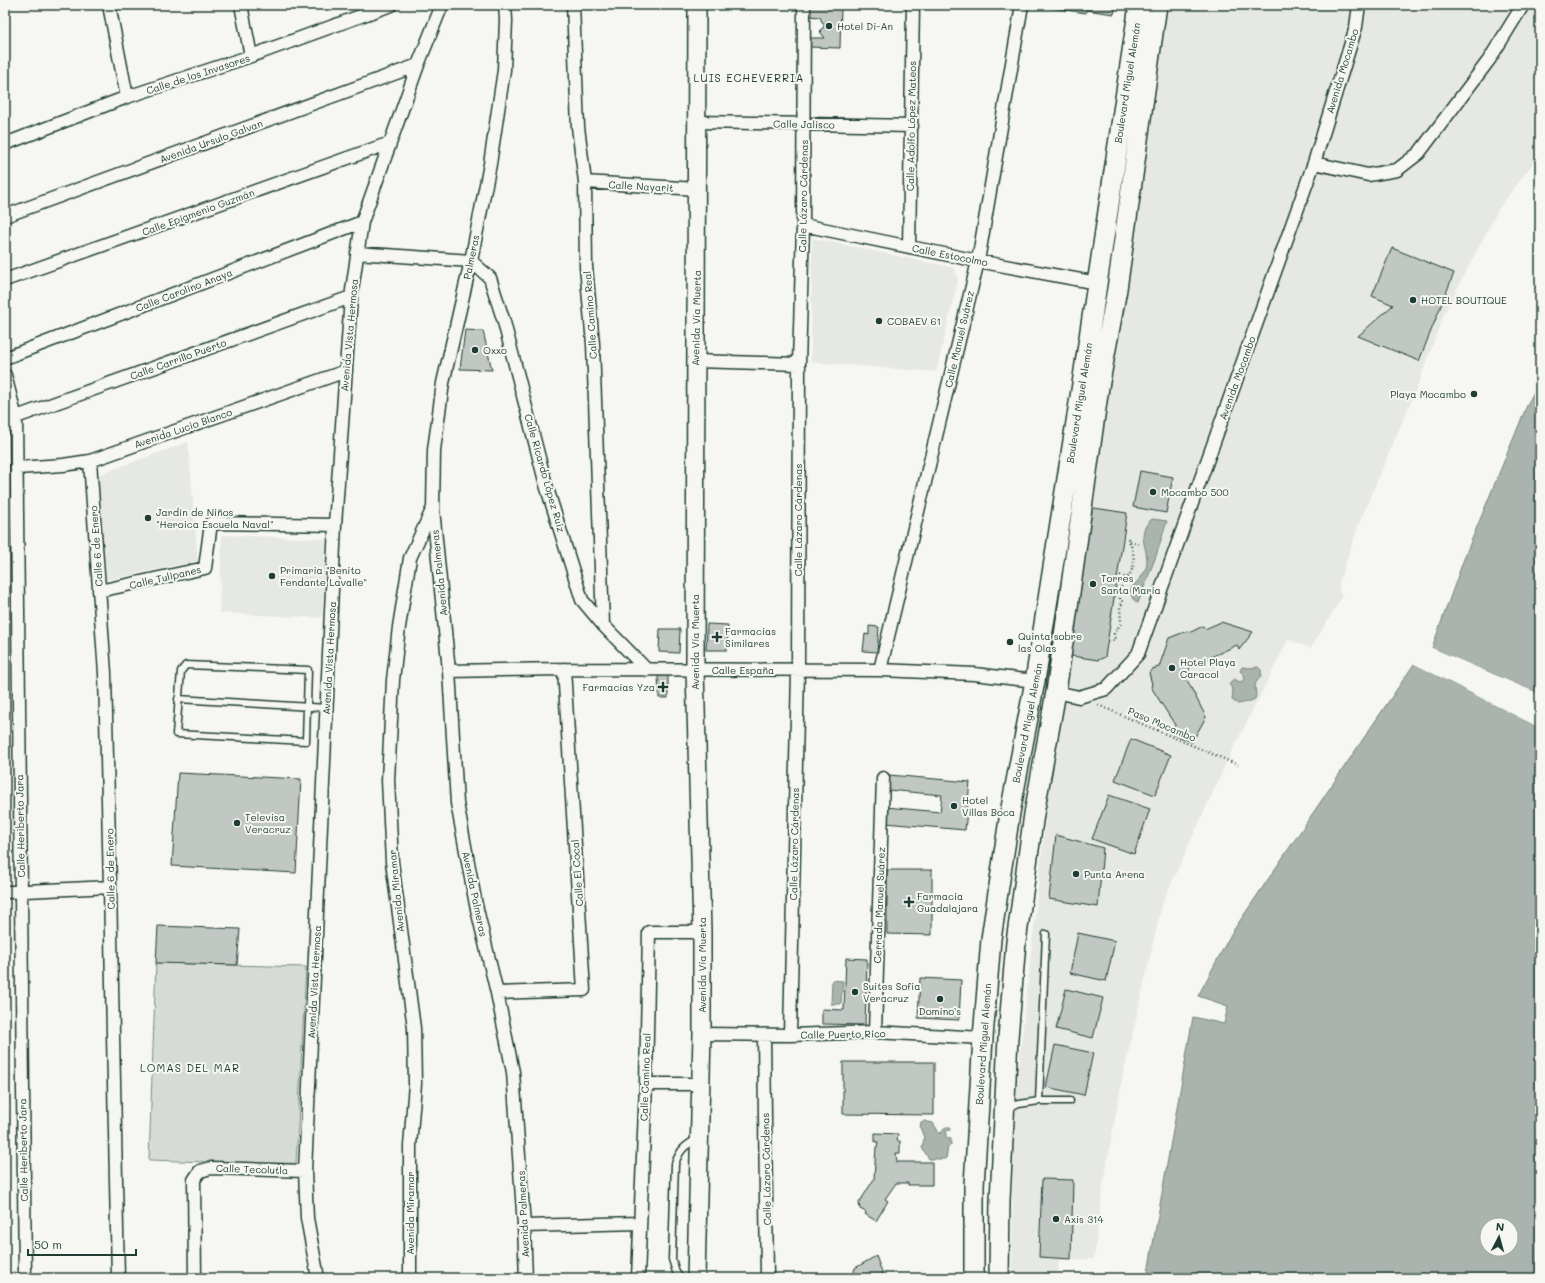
<svg xmlns="http://www.w3.org/2000/svg" width="1545" height="1283" font-family="Mali,sans-serif">
  <style>
    .built { fill: #e6e8e4 }
    .green { fill: #d6dbd6; stroke: #7a8c85 }
    .water { fill: #aab3ae; stroke: #72847d; fill-rule: evenodd }
    .pier { fill: #f6f6f2 }
    .building { fill: #c1c8c3; stroke: #1f3d34 }
    .lines { fill: none; stroke-linecap: round; stroke-linejoin: round }
    .lane-casing { stroke: #1f3d34; stroke-width: 9 }
    .street-casing { stroke: #1f3d34; stroke-width: 15 }
    .secondary-casing { stroke: #1f3d34; stroke-width: 20 }
    .primary-casing { stroke: #1f3d34; stroke-width: 22 }
    .path { stroke: #1f3d34; stroke-width: 2.5; stroke-dasharray: 1 3; stroke-linecap: butt }
    .lane { stroke: #f6f6f2; stroke-width: 6 }
    .street { stroke: #f6f6f2; stroke-width: 12 }
    .secondary { stroke: #f6f6f2; stroke-width: 17 }
    .primary { stroke: #f6f6f2; stroke-width: 19 }
    .poi-dot { fill: #1f3d34; stroke: #f6f6f2; stroke-width: 1.5 }
    .labels { text-anchor: middle; stroke-width: 4; stroke-linejoin: round; paint-order: stroke }
    .poi-label { font-size: 10px; fill: #1f3d34; stroke: #f6f6f2; text-anchor: start }
    .street-label { font-size: 10px; fill: #1f3d34; stroke: #f6f6f2 }
    .neighbourhood-label { font-size: 11px; letter-spacing: 1px; fill: #1f3d34; stroke: #f6f6f2 }
  </style>
  <rect width="100%" height="100%" fill="#f6f6f2"/>
  <filter id="ink" filterUnits="userSpaceOnUse"><feTurbulence type="fractalNoise" baseFrequency=".025" numOctaves="2"/><feDisplacementMap in="SourceGraphic" scale="8" xChannelSelector="R" yChannelSelector="G"/><feConvolveMatrix kernelMatrix="1 2 1 2 8 2 1 2 1" color-interpolation-filters="sRGB"/></filter>
  <g filter="url(#ink)">
    <!-- built -->
    <path class="built" d="M1164,5H1540V154L1499,208L1443,316L1418,385L1360,521L1339,582L1340,593L1342,597L1311,648L1288,640L1228,759L1162,904L1122,1080L1104,1179L1094,1259L1059,1260L1058,1278H1012L1013,1120L1057,712Z
      M812,238L955,268L958,280L936,372L811,362Z
      M188,442L198,561L106,580L98,475Z
      M222,535L326,539L322,618L219,613Z"/>
    <!-- green -->
    <path class="green" d="M156,963L306,967L296,1165L149,1160Z"/>
    <!-- water -->
    <path class="water" d="M1540,381V694L1432,648L1465,556L1528,403Z
      M1152,519L1167,521L1156,556L1138,603L1133,599L1130,591C1135,582 1143,578 1146,568C1151,549 1133,535 1152,519Z
      M1414,664L1540,728V1278H1147L1193,1017L1224,1024L1228,1006L1198,996L1231,934ZM1487,1225H1511V1249H1487Z
      M1242,667L1249,668L1258,667L1261,670C1263,678 1257,679 1255,685C1255,691 1257,694 1255,699L1248,702L1238,704L1232,700L1233,691L1229,683L1234,679L1240,682L1244,680L1245,676L1240,671Z
      M832,980L843,981L841,1004H831Z
      M924,1121L933,1123L940,1134L946,1127L950,1128V1130L946,1131V1137L951,1139V1145L948,1147L946,1159H929L922,1148L924,1138L920,1127L921,1122Z"/>
    <!-- pier -->
    <path class="pier" d="M1430,647L1540,694V696L1431,649Z
      M1413,662L1540,726V728L1412,663Z"/>
    <!-- building -->
    <path class="building" d="M809,5L841,6L840,48L809,47V38H825L821,33L820,30L824,27V23L822,22L820,17L809,16Z
      M1031,5H1116L1114,14L1086,10V13Z
      M1392,248L1454,273L1419,361L1358,336L1393,305L1372,296Z
      M465,330L483,331L492,370L460,369Z
      M1140,471L1173,477L1166,513L1133,507Z
      M1081,506L1127,513L1105,657L1098,660L1059,654Z
      M1221,622L1253,632L1239,650L1237,645L1190,667L1186,678L1206,717L1192,742L1172,734L1175,725L1151,687L1152,684L1149,673L1152,669L1159,667L1169,638L1187,631L1191,632L1203,626L1205,629Z
      M707,624L728,625L727,650H706Z
      M869,626L879,627L877,652L863,651L865,634L869,635Z
      M660,629H680L679,653L659,652Z
      M658,675H668V698H659Z
      M1131,739L1171,755L1155,795L1115,780Z
      M178,773L301,779L296,873L172,866Z
      M889,775L970,782L965,830L885,823L886,807L940,812L942,795L888,790Z
      M1109,795L1150,809L1134,854L1092,839Z
      M1056,835L1103,848L1098,907L1049,899Z
      M887,870H932V935L887,934Z
      M158,926L240,929L237,965L156,963Z
      M1078,933L1115,941L1106,981L1070,973Z
      M846,958L867,959L865,1025L822,1024V1009L844,1010Z
      M920,978L961,980L959,1020L918,1018Z
      M1066,989L1103,998L1093,1038L1056,1029Z
      M1055,1045L1093,1053L1084,1095L1046,1087Z
      M843,1062H934V1115L843,1114Z
      M875,1133L898,1134L897,1141H900V1153H896L897,1162H932V1185H908V1183H896L885,1199L888,1201L876,1221L865,1214L866,1212L860,1209L859,1203L874,1179L876,1147H877L878,1142H875Z
      M1042,1179L1073,1180L1071,1259L1039,1257Z
      M876,1256L883,1275L879,1276L880,1278H857L854,1271L855,1268Z"/>
    <g class="lines">
      <defs>
        <path id="lane" d="M186,665L308,670L306,741L176,734L181,671Z
          M178,699L327,708
          M1039,1101H1070
          M1006,1106L1039,1101L1046,934
          M680,1278L676,1272L672,1259L675,1164C680,1149 685,1146 698,1138"/>
        <path id="street" d="M109,5L127,97
          M241,5L251,56
          M505,5L506,20L504,70L490,164L471,261L443,383L434,450L433,509L449,671L457,803L476,905L497,993L513,1072L524,1226L526,1278
          M573,5L578,127L585,182L586,267L593,344L603,625
          M697,122L912,126
          M5,144L127,97L251,56L391,5
          M1314,163L1368,175L1397,170L1419,153L1489,60L1523,5
          M585,182L697,189
          M5,216L418,65
          M803,225L978,261L1097,283
          M909,247L913,5
          M357,253L471,261
          M471,261L490,278L504,322L546,485L582,600L603,625L647,670
          M5,280L390,143
          M5,358L362,222
          M695,361L799,364
          M5,375L16,418L25,1278
          M5,421L351,297
          M90,461L105,673L110,887L118,1278
          M17,468L63,465L90,461L346,371
          M99,591L205,568L211,523L335,525
          M880,670L978,261L1022,5
          M449,671L564,669L880,670L974,674L1035,681
          M1056,692L1079,697L1106,689L1138,654L1314,163L1356,27L1359,5
          M5,892L110,887
          M497,993L584,990L564,669
          M875,1032L883,778
          M702,1034L790,1035L875,1032L983,1038
          M764,1035L767,1278
          M790,1035L798,670L799,364L803,225L804,5
          M646,1084H701
          M524,1226L640,1223
          M195,1278L194,1180L200,1171L211,1168L305,1171
          M318,1278L307,1218L305,1171L335,525L351,297L362,222L418,65L442,5
          M410,1278V1146L415,1084L414,1028L392,862L388,780L393,680L399,627L410,558L432,510
          M638,1278L646,1084L649,932H702"/>
        <path id="secondary" d="M696,1278L702,1034V932L695,670L697,5"/>
        <path id="primary" d="M974,1278V1185L983,1038L991,939L1010,813L1035,681L1082,384L1139,5
          M999,1278L1000,1200L1008,1038L1016,942L1034,814L1056,692L1099,387L1117,289L1157,5"/>
      </defs>
      <!-- lane casing -->
      <use href="#lane" class="lane-casing"/>
      <!-- street casing -->
      <use href="#street" class="street-casing"/>
      <!-- secondary casing -->
      <use href="#secondary" class="secondary-casing"/>
      <!-- primary casing -->
      <use href="#primary" class="primary-casing"/>
      <!-- path -->
      <path class="path" d="M1130,541L1138,544
        M1120,575L1131,581
        M1109,642L1115,640L1114,634L1121,623L1120,607L1123,602L1120,600C1120,596 1119,591 1121,587C1122,583 1125,580 1128,577C1137,566 1134,548 1127,537
        M1098,705L1238,765"/>
      <!-- lane -->
      <use href="#lane" class="lane"/>
      <!-- street -->
      <use href="#street" class="street"/>
      <!-- secondary -->
      <use href="#secondary" class="secondary"/>
      <!-- primary -->
      <use href="#primary" class="primary"/>
    </g>
  </g>
  <!-- markers -->
  <g class="poi-dot">
    <circle cx="829" cy="26" r="4"/>
    <circle cx="1413" cy="300" r="4"/>
    <circle cx="879" cy="321" r="4"/>
    <circle cx="475" cy="350" r="4"/>
    <circle cx="1474" cy="394" r="4"/>
    <circle cx="1153" cy="492" r="4"/>
    <circle cx="148" cy="518" r="4"/>
    <circle cx="272" cy="576" r="4"/>
    <circle cx="1093" cy="584" r="4"/>
    <path d="M715 631h4v4h4v4h-4v4h-4v-4h-4v-4h4z"/>
    <circle cx="1010" cy="642" r="4"/>
    <circle cx="1172" cy="668" r="4"/>
    <path d="M661 681h4v4h4v4h-4v4h-4v-4h-4v-4h4z"/>
    <circle cx="954" cy="806" r="4"/>
    <circle cx="237" cy="823" r="4"/>
    <circle cx="1076" cy="874" r="4"/>
    <path d="M907 896h4v4h4v4h-4v4h-4v-4h-4v-4h4z"/>
    <circle cx="855" cy="992" r="4"/>
    <circle cx="940" cy="999" r="4"/>
    <circle cx="1056" cy="1219" r="4"/>
  </g>
  <g class="labels">
    <!-- poi labels -->
    <g class="poi-label">
      <text x="837" y="30">Hotel Di-An</text>
      <text x="1421" y="304">HOTEL BOUTIQUE</text>
      <text x="887" y="325">COBAEV 61</text>
      <text x="483" y="354">Oxxo</text>
      <text x="1466" y="398" text-anchor="end">Playa Mocambo</text>
      <text x="1161" y="496">Mocambo 500</text>
      <text x="156" y="516">Jardín de Niños<tspan x="156" dy="12">"Heroica Escuela Naval"</tspan></text>
      <text x="280" y="574">Primaria "Benito<tspan x="280" dy="12">Fendante Lavalle"</tspan></text>
      <text x="1101" y="582">Torres<tspan x="1101" dy="12">Santa María</tspan></text>
      <text x="725" y="635">Farmacias<tspan x="725" dy="12">Similares</tspan></text>
      <text x="1018" y="640">Quinta sobre<tspan x="1018" dy="12">las Olas</tspan></text>
      <text x="1180" y="666">Hotel Playa<tspan x="1180" dy="12">Caracol</tspan></text>
      <text x="655" y="691" text-anchor="end">Farmacias Yza</text>
      <text x="962" y="804">Hotel<tspan x="962" dy="12">Villas Boca</tspan></text>
      <text x="245" y="821">Televisa<tspan x="245" dy="12">Veracruz</tspan></text>
      <text x="1084" y="878">Punta Arena</text>
      <text x="917" y="900">Farmacia<tspan x="917" dy="12">Guadalajara</tspan></text>
      <text x="863" y="990">Suites Sofia<tspan x="863" dy="12">Veracruz</tspan></text>
      <text x="940" y="1015" text-anchor="middle">Domino's</text>
      <text x="1064" y="1223">Axis 314</text>
    </g>
    <!-- street labels -->
    <g class="street-label">
      <text transform="translate(1342 71) rotate(-73)" y="4">Avenida Mocambo</text>
      <text transform="translate(198 74) rotate(-18)" y="4">Calle de los Invasores</text>
      <text transform="translate(1127 83) rotate(-81)" y="4">Boulevard Miguel Alemán</text>
      <text transform="translate(804 124) rotate(1)" y="4">Calle Jalisco</text>
      <text transform="translate(911 126) rotate(-89)" y="4">Calle Adolfo López Mateos</text>
      <text transform="translate(211 141) rotate(-20)" y="4">Avenida Ursulo Galvan</text>
      <text transform="translate(641 186) rotate(3)" y="4">Calle Nayarit</text>
      <text transform="translate(803 196) rotate(-89)" y="4">Calle Lázaro Cárdenas</text>
      <text transform="translate(198 212) rotate(-20)" y="4">Calle Epigmenio Guzmán</text>
      <text transform="translate(950 255) rotate(11)" y="4">Calle Estocolmo</text>
      <text transform="translate(471 257) rotate(-78)" y="4">Palmeras</text>
      <text transform="translate(184 290) rotate(-21)" y="4">Calle Carolino Anaya</text>
      <text transform="translate(590 315) rotate(-94)" y="4">Calle Camino Real</text>
      <text transform="translate(696 318) rotate(-89)" y="4">Avenida Vía Muerta</text>
      <text transform="translate(349 335) rotate(-85)" y="4">Avenida Vista Hermosa</text>
      <text transform="translate(959 339) rotate(-77)" y="4">Calle Manuel Suárez</text>
      <text transform="translate(178 359) rotate(-20)" y="4">Calle Carrillo Puerto</text>
      <text transform="translate(1237 378) rotate(-70)" y="4">Avenida Mocambo</text>
      <text transform="translate(1079 403) rotate(-81)" y="4">Boulevard Miguel Alemán</text>
      <text transform="translate(183 428) rotate(-19)" y="4">Avenida Lucio Blanco</text>
      <text transform="translate(545 473) rotate(74)" y="4">Calle Ricardo López Ruiz</text>
      <text transform="translate(798 520) rotate(-90)" y="4">Calle Lázaro Cárdenas</text>
      <text transform="translate(96 546) rotate(-94)" y="4">Calle 6 de Enero</text>
      <text transform="translate(439 573) rotate(-96)" y="4">Avenida Palmeras</text>
      <text transform="translate(165 577) rotate(-13)" y="4">Calle Tulipanes</text>
      <text transform="translate(695 642) rotate(-90)" y="4">Avenida Vía Muerta</text>
      <text transform="translate(329 658) rotate(-87)" y="4">Avenida Vista Hermosa</text>
      <text x="743" y="674">Calle España</text>
      <text transform="translate(1027 723) rotate(-79)" y="4">Boulevard Miguel Alemán</text>
      <text transform="translate(1162 724) rotate(23)" y="4">Paso Mocambo</text>
      <text transform="translate(20 826) rotate(-91)" y="4">Calle Heriberto Jara</text>
      <text transform="translate(794 844) rotate(-89)" y="4">Calle Lázaro Cárdenas</text>
      <text transform="translate(110 869) rotate(-91)" y="4">Calle 6 de Enero</text>
      <text transform="translate(577 873) rotate(-94)" y="4">Calle El Cocal</text>
      <text transform="translate(396 891) rotate(-96)" y="4">Avenida Miramar</text>
      <text transform="translate(475 894) rotate(78)" y="4">Avenida Palmeras</text>
      <text transform="translate(879 905) rotate(-88)" y="4">Cerrada Manuel Suárez</text>
      <text transform="translate(702 965) rotate(-90)" y="4">Avenida Vía Muerta</text>
      <text transform="translate(314 982) rotate(-87)" y="4">Avenida Vista Hermosa</text>
      <text transform="translate(843 1034) rotate(-1)" y="4">Calle Puerto Rico</text>
      <text transform="translate(983 1044) rotate(-86)" y="4">Boulevard Miguel Alemán</text>
      <text transform="translate(645 1077) rotate(-88)" y="4">Calle Camino Real</text>
      <text transform="translate(23 1150) rotate(-91)" y="4">Calle Heriberto Jara</text>
      <text transform="translate(252 1169) rotate(2)" y="4">Calle Tecolutla</text>
      <text transform="translate(766 1169) rotate(-91)" y="4">Calle Lázaro Cárdenas</text>
      <text transform="translate(410 1213) rotate(-90)" y="4">Avenida Miramar</text>
      <text transform="translate(523 1214) rotate(-93)" y="4">Avenida Palmeras</text>
    </g>
    <!-- neighbourhood labels -->
    <g class="neighbourhood-label">
      <text x="749" y="82">LUIS ECHEVERRIA</text>
      <text x="190" y="1072">LOMAS DEL MAR</text>
    </g>
  </g>
  <!-- margin -->
  <rect width="1545" height="1283" fill="none" stroke="#f6f6f2" stroke-width="20"/>
  <rect x="10" y="10" width="1525" height="1263" fill="none" stroke="#1f3d34" stroke-width="1.5" filter="url(#ink)"/>
  <!-- north arrow -->
  <g transform="translate(1499 1237) rotate(6)"><circle r="19" fill="#f6f6f2" stroke="#a0aca6"/>
  <path d="M0-3L7 15L0 10L-7 15Z" fill="#1f3d34"/>
  <text y="-6" font-size="11" font-weight="bold" text-anchor="middle" fill="#1f3d34">N</text>
  </g>
  <!-- scale -->
  <path d="M28 1249v6h108v-6" fill="none" stroke="#1f3d34" stroke-width="2"/>
  <text x="34" y="1249" font-size="12" fill="#1f3d34" stroke="#f6f6f2" stroke-width="3" paint-order="stroke">50 m</text>
</svg>
